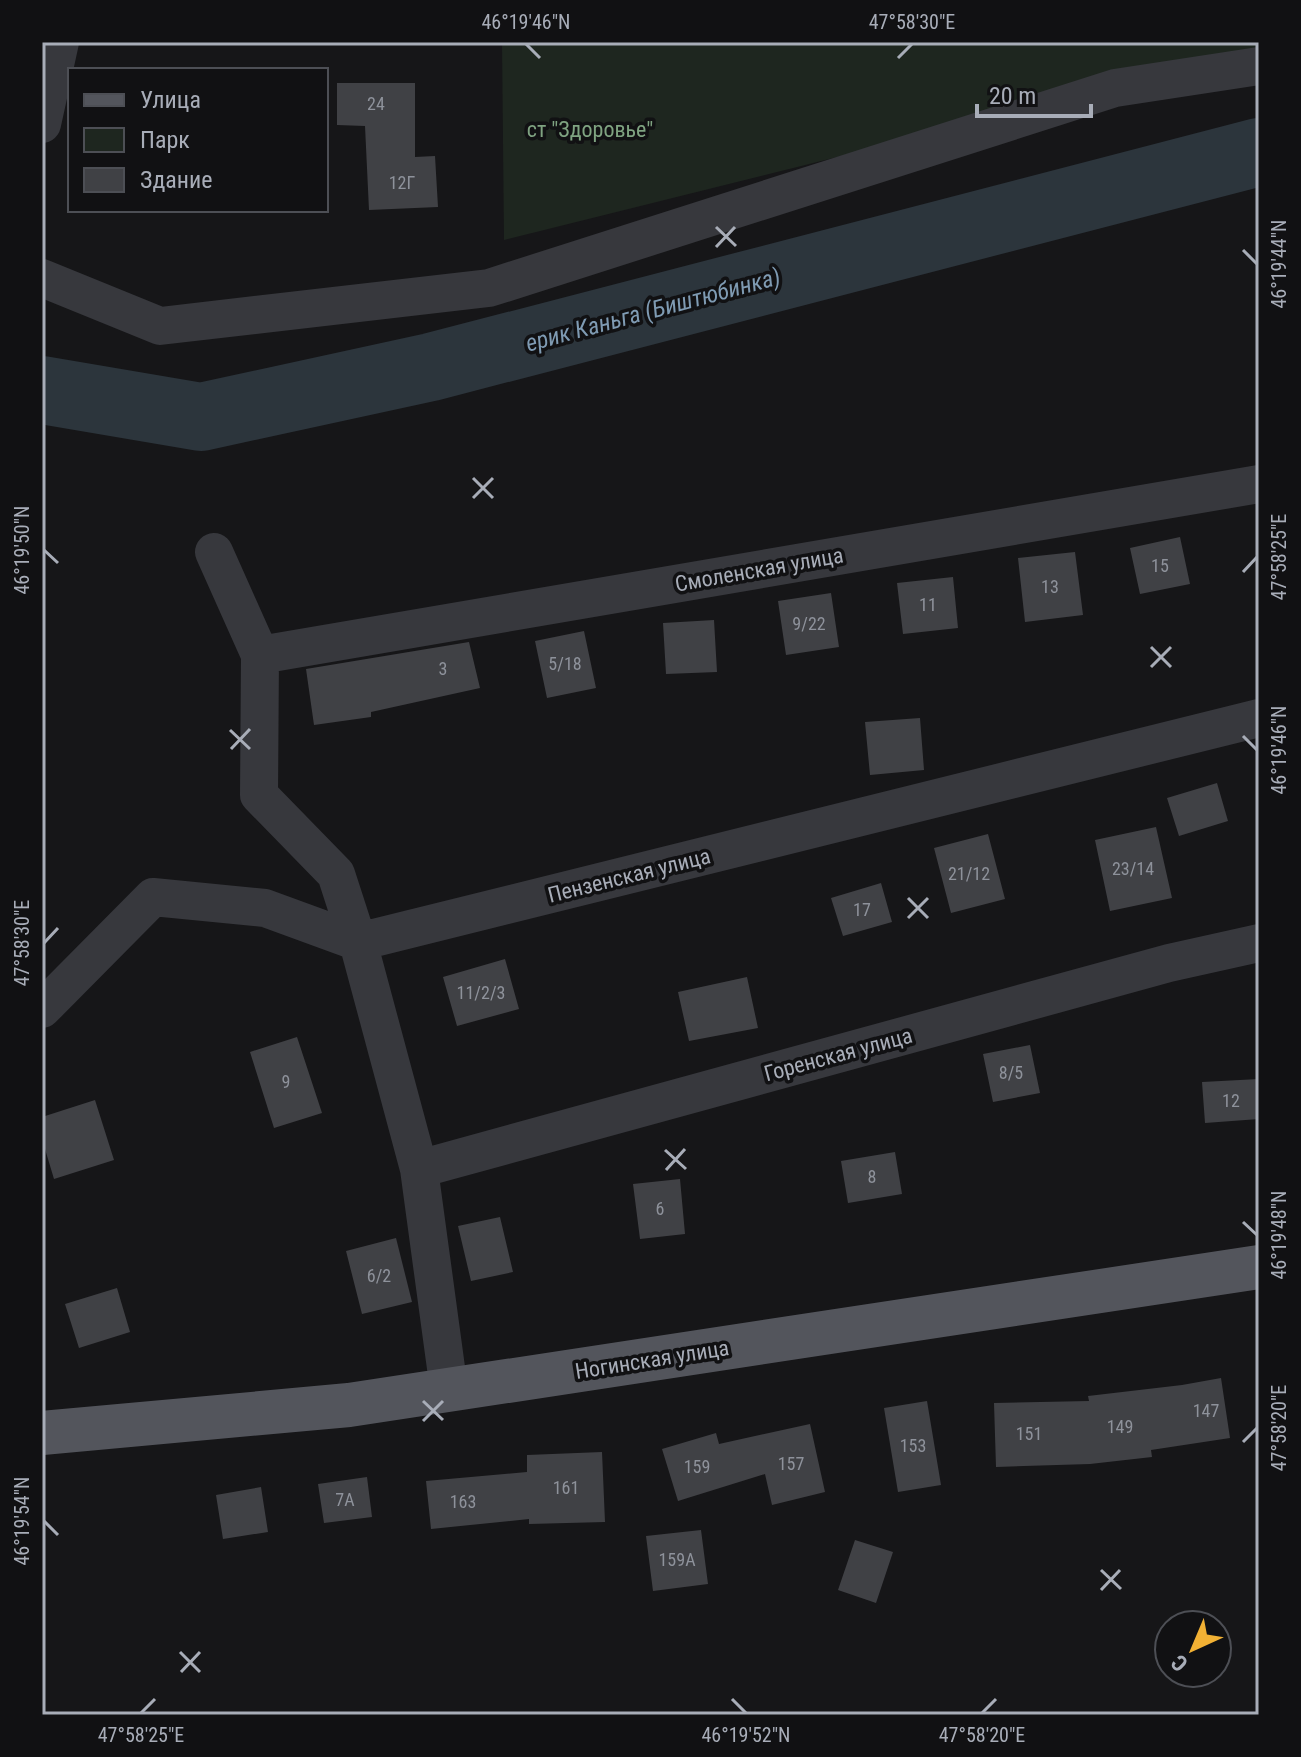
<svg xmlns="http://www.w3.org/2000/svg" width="1301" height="1757" font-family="'Roboto Condensed',sans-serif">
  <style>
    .green { fill: #1e261f }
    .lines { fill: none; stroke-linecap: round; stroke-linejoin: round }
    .river { stroke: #2c353c; stroke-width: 68 }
    .building { fill: #404145 }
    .minor { stroke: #37383d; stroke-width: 38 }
    .primary { stroke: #53555c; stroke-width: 44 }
    .ticks { fill: none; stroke: #a8adb8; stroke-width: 3 }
    .labels { text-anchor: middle; stroke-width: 7; stroke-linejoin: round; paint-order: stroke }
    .number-label { font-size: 18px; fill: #8e929b }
    .park-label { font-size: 22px; fill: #7fa381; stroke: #111113 }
    .street-label { font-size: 22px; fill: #a8adb8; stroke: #111113 }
    .water-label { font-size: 24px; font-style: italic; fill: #7f9bb3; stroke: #111113 }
    .neatline { fill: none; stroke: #a8adb8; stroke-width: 3 }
    .ticks-label { font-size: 20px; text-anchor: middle; fill: #a8adb8 }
  </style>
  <rect width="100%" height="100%" fill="#161618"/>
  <!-- green -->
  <path class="green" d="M502,42H1259V52L504,240Z"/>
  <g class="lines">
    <!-- river -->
    <path class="river" d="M42,390L201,417L431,367L1259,152"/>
  </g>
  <!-- building -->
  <path class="building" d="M337,83H415V157L435,156L438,207L369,210L365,126L337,125Z
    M1180,537L1190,584L1140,594L1130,548Z
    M1075,552L1083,615L1025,622L1018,558Z
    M953,577L958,628L903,634L897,583Z
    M831,593L839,647L786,655L778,601Z
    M714,620L717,672L666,674L663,623Z
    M584,631L596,688L547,698L535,641Z
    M469,642L480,688L371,712V717L314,725L306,669Z
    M920,718L924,770L870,775L865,722Z
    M1217,783L1228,821L1179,836L1167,798Z
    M1156,827L1172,898L1110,911L1095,840Z
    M988,834L1005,899L951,913L934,848Z
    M881,883L892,922L843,936L831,898Z
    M505,959L519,1009L457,1026L443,977Z
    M747,977L758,1028L689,1041L678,992Z
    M297,1037L322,1113L274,1128L250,1052Z
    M1030,1045L1040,1093L993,1102L983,1054Z
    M1259,1079V1119L1205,1123L1202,1082Z
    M95,1100L114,1160L54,1179L42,1139V1117Z
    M895,1152L902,1194L848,1203L841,1161Z
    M680,1179L685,1234L640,1239L633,1184Z
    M500,1217L513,1272L471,1281L458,1226Z
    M396,1238L412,1302L362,1314L346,1251Z
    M117,1288L130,1332L79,1348L65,1304Z
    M1221,1378L1230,1438L1151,1450L1152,1457L1090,1464L996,1467L994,1403L1089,1401L1088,1396L1182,1385Z
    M927,1401L941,1485L898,1492L884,1408Z
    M810,1424L825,1492L772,1505L765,1474L678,1501L662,1449L716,1433L719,1444Z
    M602,1452L605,1522L529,1524V1519L431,1529L426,1481L527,1472V1455Z
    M367,1477L372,1517L324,1523L318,1484Z
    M261,1487L268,1532L223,1539L216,1495Z
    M701,1530L708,1584L653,1591L646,1536Z
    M855,1540L893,1552L876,1603L838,1590Z"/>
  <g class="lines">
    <!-- minor -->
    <path class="minor" d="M42,124L60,42
      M42,278L160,326L489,288L1115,88L1259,66
      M214,552L260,655L259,795L336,874L358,942L419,1169L449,1390
      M260,655L1259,484
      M42,1009L153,897L265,908L358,942L1259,718
      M419,1169L1169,963L1259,943"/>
    <!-- primary -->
    <path class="primary" d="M42,1433L349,1405L1259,1267"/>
  </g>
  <!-- ticks -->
  <path class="ticks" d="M526,44L540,58M898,58L912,44M716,227L736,246M716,247L735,227M1243,250L1257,264M473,478L493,498M473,498L493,478M44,550L58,563M1243,572L1257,557M1151,647L1171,667M1151,667L1171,647M230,730L250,749M1243,736L1257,750M231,749L250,729M908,898L928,918M908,918L928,898M44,943L58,928M665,1150L686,1169M666,1170L685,1149M1243,1222L1257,1235M423,1401L443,1420M423,1421L443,1401M1243,1442L1257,1428M44,1521L58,1535M1101,1570L1121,1589M1101,1590L1120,1570M180,1652L200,1672M181,1672L200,1652M732,1699L746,1713M141,1713L155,1699M982,1713L996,1699"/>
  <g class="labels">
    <!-- number labels -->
    <g class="number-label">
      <text x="376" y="110">24</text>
      <text x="402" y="189">12Г</text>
      <text x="1160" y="572">15</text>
      <text x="1050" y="593">13</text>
      <text x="928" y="611">11</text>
      <text x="809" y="630">9/22</text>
      <text x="565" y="670">5/18</text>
      <text x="443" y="675">3</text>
      <text x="1133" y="875">23/14</text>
      <text x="969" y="880">21/12</text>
      <text x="862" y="916">17</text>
      <text x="481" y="999">11/2/3</text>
      <text x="1011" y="1079">8/5</text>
      <text x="286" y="1088">9</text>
      <text x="1231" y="1107">12</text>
      <text x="872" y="1183">8</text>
      <text x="660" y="1215">6</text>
      <text x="379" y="1282">6/2</text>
      <text x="1206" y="1417">147</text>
      <text x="1120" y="1433">149</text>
      <text x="1029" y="1440">151</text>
      <text x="913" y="1452">153</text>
      <text x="791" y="1470">157</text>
      <text x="697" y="1473">159</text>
      <text x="566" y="1494">161</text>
      <text x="345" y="1506">7А</text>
      <text x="463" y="1508">163</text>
      <text x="677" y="1566">159А</text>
    </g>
    <!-- park labels -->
    <g class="park-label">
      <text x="590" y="137">ст "Здоровье"</text>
    </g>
    <!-- street labels -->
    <g class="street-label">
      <text transform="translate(759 569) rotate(-10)" y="8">Смоленская улица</text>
      <text transform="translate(629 875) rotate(-14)" y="8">Пензенская улица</text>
      <text transform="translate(838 1054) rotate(-15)" y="8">Горенская улица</text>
      <text transform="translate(652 1359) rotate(-9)" y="8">Ногинская улица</text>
    </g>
    <!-- water labels -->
    <g class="water-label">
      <text transform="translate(653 310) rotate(-15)" y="8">ерик Каньга (Биштюбинка)</text>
    </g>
  </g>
  <!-- border -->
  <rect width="1301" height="1757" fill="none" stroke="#111113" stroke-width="88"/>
  <!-- legend -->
  <rect x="68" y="68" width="260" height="144" fill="#111113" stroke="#4d4f55" stroke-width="2"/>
  <rect x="84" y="94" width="40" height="12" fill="#53555c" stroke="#4d4f55" stroke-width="2"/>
  <text x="140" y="108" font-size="24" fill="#a8adb8">Улица</text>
  <rect x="84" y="128" width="40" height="24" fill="#1e261f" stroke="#4d4f55" stroke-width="2"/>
  <text x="140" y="148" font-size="24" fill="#a8adb8">Парк</text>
  <rect x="84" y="168" width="40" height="24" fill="#404145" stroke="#4d4f55" stroke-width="2"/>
  <text x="140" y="188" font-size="24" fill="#a8adb8">Здание</text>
  <!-- north arrow -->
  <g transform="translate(1193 1649) rotate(224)"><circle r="38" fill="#111113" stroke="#4d4f55" stroke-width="2"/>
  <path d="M0-6L14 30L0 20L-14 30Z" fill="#f2b134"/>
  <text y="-12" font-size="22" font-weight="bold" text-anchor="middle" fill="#a8adb8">С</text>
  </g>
  <!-- scale -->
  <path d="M977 104v12h114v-12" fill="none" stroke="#a8adb8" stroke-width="4"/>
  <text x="989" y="104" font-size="24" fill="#a8adb8" stroke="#111113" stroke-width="6" paint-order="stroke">20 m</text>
  <rect x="44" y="44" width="1213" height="1669" class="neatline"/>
  <g class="ticks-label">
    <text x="526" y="29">46°19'46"N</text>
    <text x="912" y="29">47°58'30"E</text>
    <text transform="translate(1279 264) rotate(-90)" y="7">46°19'44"N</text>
    <text transform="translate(22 550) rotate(-90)" y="7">46°19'50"N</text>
    <text transform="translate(1279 557) rotate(-90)" y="7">47°58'25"E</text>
    <text transform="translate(1279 750) rotate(-90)" y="7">46°19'46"N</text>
    <text transform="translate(22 943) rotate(-90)" y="7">47°58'30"E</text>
    <text transform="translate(1279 1235) rotate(-90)" y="7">46°19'48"N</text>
    <text transform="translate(1279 1428) rotate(-90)" y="7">47°58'20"E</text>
    <text transform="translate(22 1521) rotate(-90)" y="7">46°19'54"N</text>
    <text x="141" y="1742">47°58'25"E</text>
    <text x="746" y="1742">46°19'52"N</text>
    <text x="982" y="1742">47°58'20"E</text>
  </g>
</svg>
